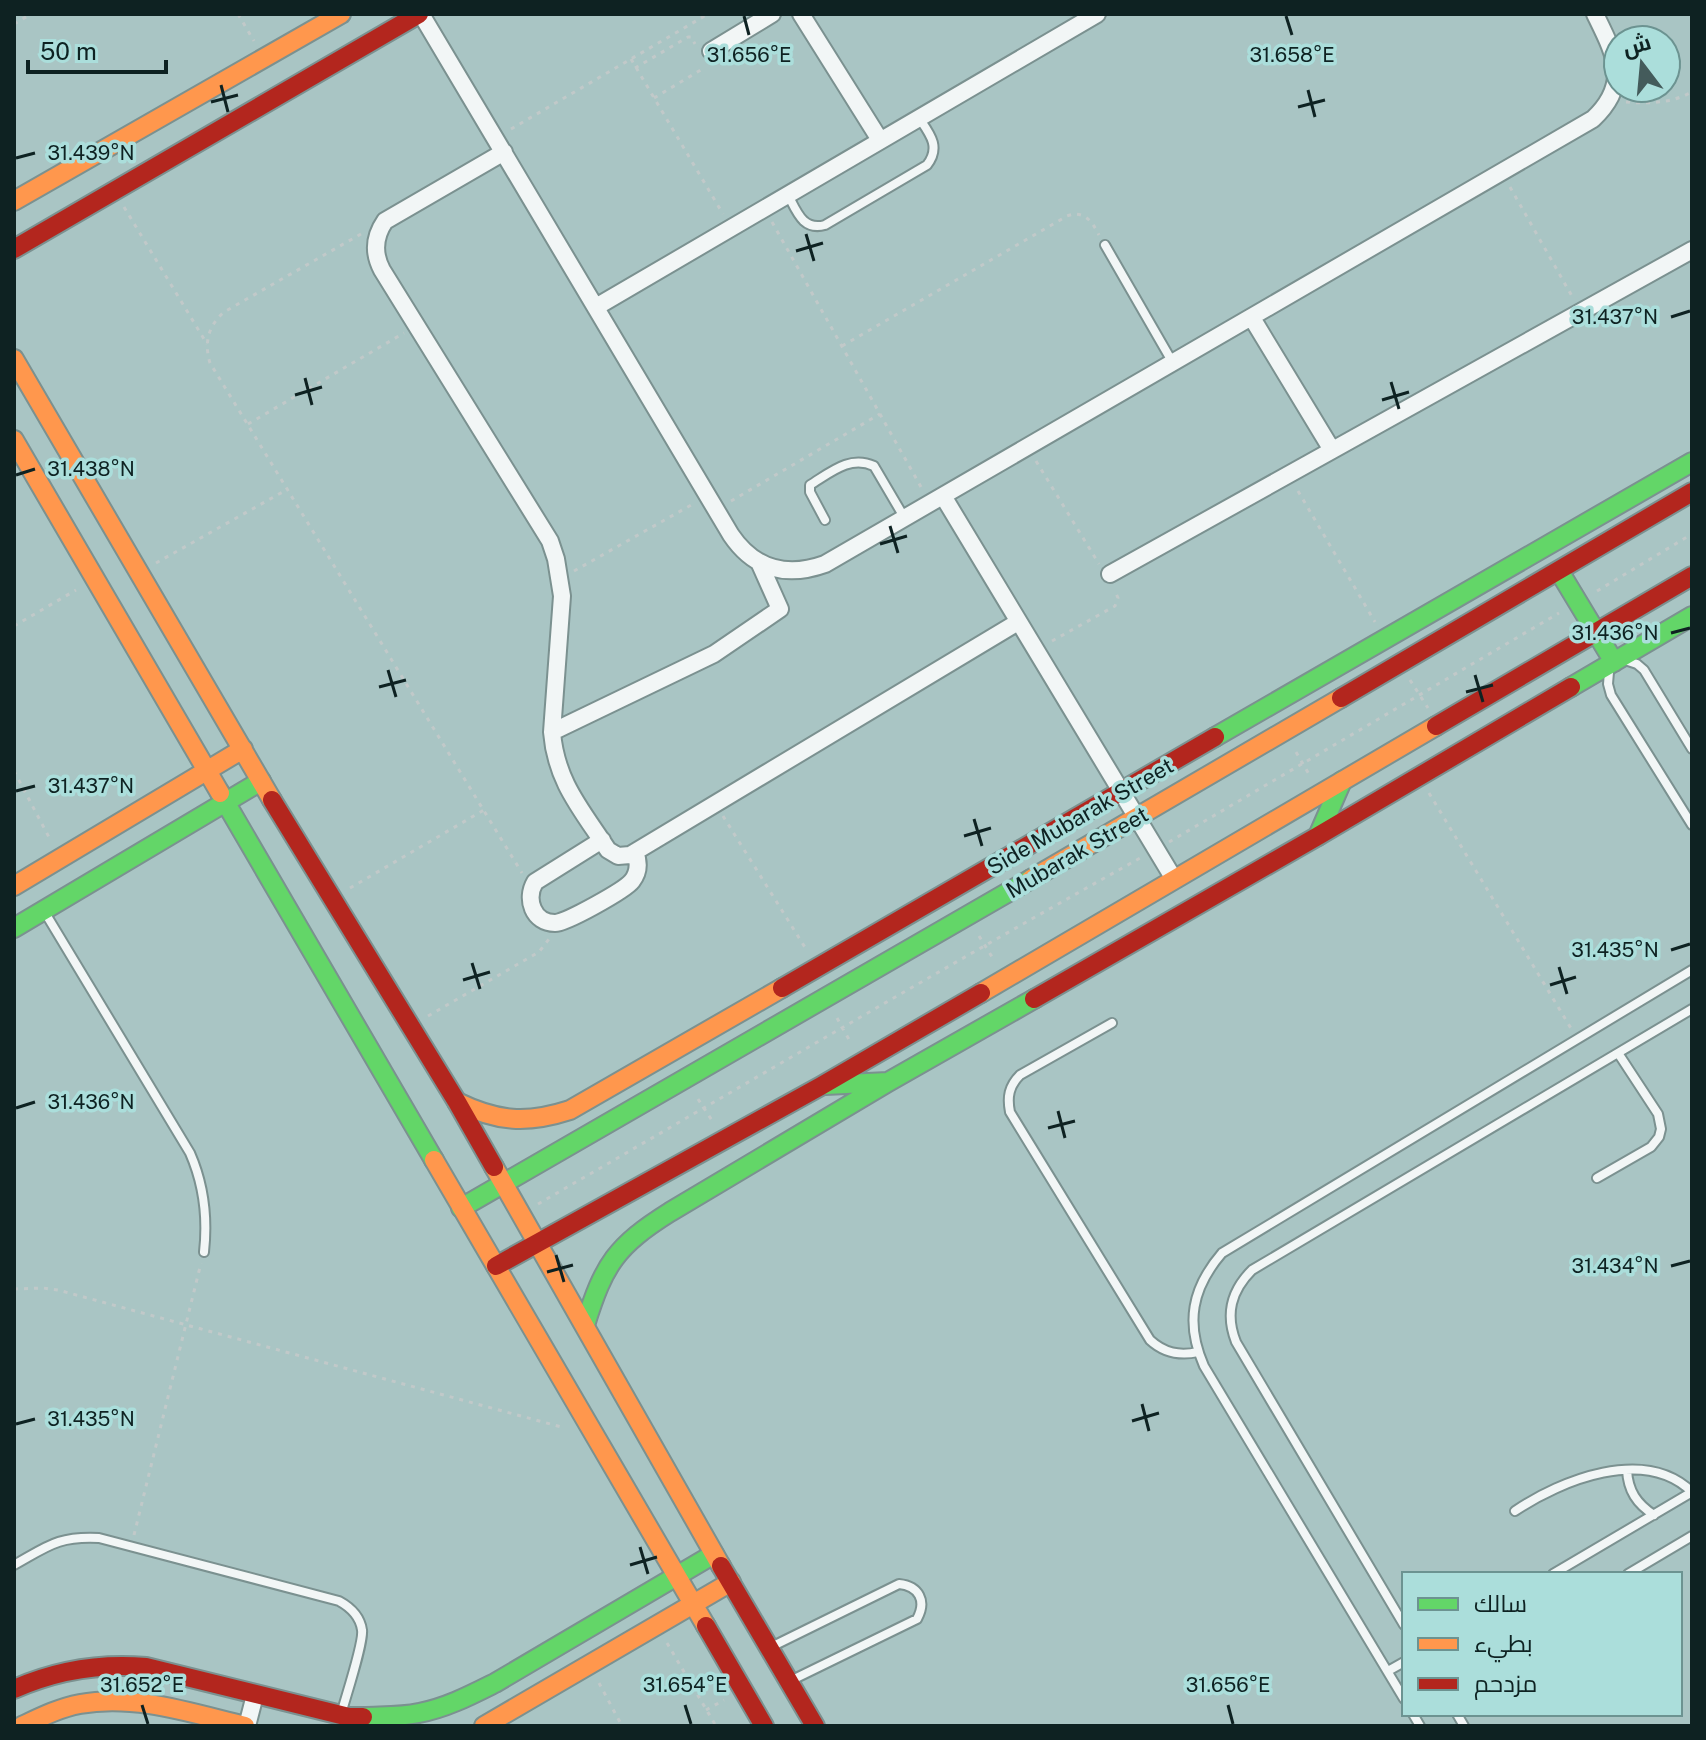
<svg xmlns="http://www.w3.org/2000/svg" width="1706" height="1740" font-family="'Public Sans',Cairo,sans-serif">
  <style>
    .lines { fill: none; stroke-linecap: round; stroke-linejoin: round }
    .lane-casing { stroke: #7b9190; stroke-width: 12 }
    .street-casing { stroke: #7b9190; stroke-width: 20 }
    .fast-casing { stroke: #7b9190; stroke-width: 22 }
    .slow-casing { stroke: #7b9190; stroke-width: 22 }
    .jam-casing { stroke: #7b9190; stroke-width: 22 }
    .path { stroke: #c1c9c9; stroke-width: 3; stroke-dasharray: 4 6; stroke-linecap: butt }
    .lane { stroke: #f2f6f6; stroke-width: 8 }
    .street { stroke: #f2f6f6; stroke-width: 16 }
    .fast { stroke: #63d668; stroke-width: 18 }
    .slow { stroke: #ff974d; stroke-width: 18 }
    .jam { stroke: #b3261e; stroke-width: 18 }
    .ticks { fill: none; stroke: #0e2222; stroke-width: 3 }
    .labels { text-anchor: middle; stroke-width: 7; stroke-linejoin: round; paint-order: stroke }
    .street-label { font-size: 22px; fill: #0e2222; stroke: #abdedb }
    .ticks-label { font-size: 20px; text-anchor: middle; fill: #0e2222; stroke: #abdedb; stroke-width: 7; stroke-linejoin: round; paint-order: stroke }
  </style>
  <rect width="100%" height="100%" fill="#a9c5c4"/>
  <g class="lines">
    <defs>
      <path id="lane" d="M788,195C797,212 803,231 825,225L927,165C941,147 930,134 919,118
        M1105,245L1173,363
        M825,520L810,492V485C831,472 850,455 874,466L904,517
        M1628,661L1637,664L1644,670L1692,749
        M1609,672L1608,684L1611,695L1692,825
        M44,911L190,1153C204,1185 208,1216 204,1252
        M1112,1023L1020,1075C1009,1086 1007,1097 1010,1112L1150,1340C1164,1353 1179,1356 1198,1352
        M1597,1178L1651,1147L1659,1137L1661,1129L1658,1114L1618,1053
        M1627,1470C1628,1491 1637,1504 1654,1515
        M1515,1511C1561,1480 1645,1446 1692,1492
        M14,1565C48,1546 58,1536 99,1538L339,1601C350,1607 360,1616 362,1630C364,1642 346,1696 342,1711
        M1553,1574L1692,1492
        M1628,1574L1692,1536
        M1404,1625L1236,1342C1225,1314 1231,1291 1252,1270L1692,1009
        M771,1647L899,1584C919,1586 927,1601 917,1619L790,1681
        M1388,1671L1404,1662
        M1404,1699L1204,1366C1185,1323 1192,1288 1222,1253L1692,970
        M1413,1714L1420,1726
        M1457,1714L1464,1726"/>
      <path id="street" d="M421,14L731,535C754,569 786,578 825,564L1593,119C1631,83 1615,55 1595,14
        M801,14L880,140
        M711,51L772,14
        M504,152L385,221C374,237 373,253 382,270L550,541L556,559L562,596L552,732C556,782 582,810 608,850L618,856L630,855L1018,622
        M596,307L1097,14
        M1252,318L1332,450
        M943,496L1174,879
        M1110,574L1692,250
        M552,732L714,654L780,609L759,562
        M602,840L535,882C525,899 533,923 555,923C566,923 625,890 632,881C639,872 639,862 635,852
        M247,1726L255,1695"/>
      <path id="fast" d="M1559,571L1614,662
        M1571,687L1692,616
        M1215,737L1692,462
        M220,793L434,1160
        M1318,836L1342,781
        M14,928L261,781
        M825,1085L888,1082
        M461,1208L1031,879
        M585,1325C604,1264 616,1246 670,1212L888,1082L1034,999
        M363,1717C382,1716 401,1717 419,1713C446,1708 471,1695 495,1683L714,1554"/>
      <path id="slow" d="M14,201L341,14
        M14,359L272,800
        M14,440L220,793
        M1031,879L1341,698
        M14,886L243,749
        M981,993L1436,726
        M457,1102C498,1122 527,1124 570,1110L782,988
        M434,1160L706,1626
        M494,1167L721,1566
        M22,1726C41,1717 59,1708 80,1704C135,1694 191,1713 245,1726
        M484,1726L731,1582"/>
      <path id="jam" d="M14,249L419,14
        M1341,698L1692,492
        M1436,726L1692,576
        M272,800L457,1102L494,1167
        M782,988L1215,737
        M1034,999L1318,836L1571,687
        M496,1266L821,1086L981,993
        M721,1566L815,1726
        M706,1626L764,1726
        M14,1689C57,1670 99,1663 146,1667L349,1717H363"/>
    </defs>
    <!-- lane casing -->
    <use href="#lane" class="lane-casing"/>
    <!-- street casing -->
    <use href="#street" class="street-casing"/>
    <!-- fast casing -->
    <use href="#fast" class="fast-casing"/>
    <!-- slow casing -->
    <use href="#slow" class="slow-casing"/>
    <!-- jam casing -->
    <use href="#jam" class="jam-casing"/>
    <!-- path -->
    <path class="path" d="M238,14L254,41
      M14,24L31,14
      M631,59L723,214
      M635,68L688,37H691L695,44
      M654,98L704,68
      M1626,102C1648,104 1672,103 1692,92
      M511,129L708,14
      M1510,187L1573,298
      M124,207L207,344
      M772,222L921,487
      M361,234L224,312C208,326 204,343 210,363L522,873
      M842,346L1067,216C1084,210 1092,221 1099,235
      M248,424L404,333
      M1036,461L1099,564
      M1298,491L1375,622
      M731,501L880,414
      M156,563L288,489
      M574,571L693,504
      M1597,591L1692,534
      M14,626L76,590
      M1052,641L1115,606L1118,598L1115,591
      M1410,680L1428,708
      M1296,752L1310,776
      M14,771L51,841
      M1429,793L1572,1030
      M723,816L806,949
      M1169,842L1559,613
      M350,888L484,810
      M979,936L994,960
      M428,1016L539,952L549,939
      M837,1018L851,1043
      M698,1099L713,1122
      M538,1204C739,1088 939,970 1142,857
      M14,1289L43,1288L58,1290L565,1428
      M134,1535L201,1263
      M667,1643L716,1726
      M599,1683L622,1726
      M706,1710L724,1700"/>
    <!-- lane -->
    <use href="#lane" class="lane"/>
    <!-- street -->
    <use href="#street" class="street"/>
    <!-- fast -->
    <use href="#fast" class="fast"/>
    <!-- slow -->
    <use href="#slow" class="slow"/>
    <!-- jam -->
    <use href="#jam" class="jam"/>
  </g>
  <!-- ticks -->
  <path class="ticks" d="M744,16L749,35M1286,16L1292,35M221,85L228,112M1308,90L1315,117M211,102L238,95M1298,107L1325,100M16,158L35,153M806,234L814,261M796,251L823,243M1671,317L1690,311M305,378L312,405M1391,382L1399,409M295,395L322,387M1382,400L1409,392M16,475L35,469M890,526L898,553M880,544L907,536M1671,633L1690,628M388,670L396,697M1475,675L1483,702M379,687L406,680M1466,692L1493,685M16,791L35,786M974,819L982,846M964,836L991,828M1671,950L1690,944M472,963L480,989M1559,967L1567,994M463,980L490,972M1550,985L1576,977M16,1108L35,1102M1058,1111L1065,1138M1048,1128L1075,1121M556,1255L564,1282M1671,1266L1690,1261M547,1272L573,1265M1142,1404L1149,1431M1132,1421L1159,1413M16,1424L35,1419M640,1547L648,1574M630,1565L657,1557M142,1705L148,1724M685,1705L691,1724M1228,1705L1233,1724"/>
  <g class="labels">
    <!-- street labels -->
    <g class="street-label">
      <text transform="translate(1080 816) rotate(-30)" y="8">Side Mubarak Street</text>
      <text transform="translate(1077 852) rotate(-30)" y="8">Mubarak Street</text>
    </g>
  </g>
  <g class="ticks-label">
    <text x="749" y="62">31.656°E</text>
    <text x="1292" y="62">31.658°E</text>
    <text x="91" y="160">31.439°N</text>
    <text x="1615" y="324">31.437°N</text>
    <text x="91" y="476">31.438°N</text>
    <text x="1615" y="640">31.436°N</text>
    <text x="91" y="793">31.437°N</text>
    <text x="1615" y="957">31.435°N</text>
    <text x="91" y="1109">31.436°N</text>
    <text x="1615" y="1273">31.434°N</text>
    <text x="91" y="1426">31.435°N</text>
    <text x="142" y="1692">31.652°E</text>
    <text x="685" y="1692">31.654°E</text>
    <text x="1228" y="1692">31.656°E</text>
  </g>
  <!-- border -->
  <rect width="1706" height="1740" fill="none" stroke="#0e2222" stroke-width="32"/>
  <!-- legend -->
  <rect x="1402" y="1572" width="280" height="144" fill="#abdedb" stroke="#6c9391" stroke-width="2"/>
  <rect x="1418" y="1598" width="40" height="12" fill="#63d668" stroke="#6c9391" stroke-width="2"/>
  <text x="1474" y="1612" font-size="24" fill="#0e2222">سالك</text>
  <rect x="1418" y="1638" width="40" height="12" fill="#ff974d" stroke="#6c9391" stroke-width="2"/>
  <text x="1474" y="1652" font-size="24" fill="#0e2222">بطيء</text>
  <rect x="1418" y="1678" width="40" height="12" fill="#b3261e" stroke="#6c9391" stroke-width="2"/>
  <text x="1474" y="1692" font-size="24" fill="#0e2222">مزدحم</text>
  <!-- north arrow -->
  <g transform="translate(1642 64) rotate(344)"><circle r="38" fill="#abdedb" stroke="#6c9391" stroke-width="2"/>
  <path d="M0-6L14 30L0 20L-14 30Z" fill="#445b5b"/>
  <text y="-12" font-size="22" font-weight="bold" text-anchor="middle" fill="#0e2222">ش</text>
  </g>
  <!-- scale -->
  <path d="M28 60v12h138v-12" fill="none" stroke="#0e2222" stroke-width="4"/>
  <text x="40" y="60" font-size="24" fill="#0e2222" stroke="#abdedb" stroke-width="6" paint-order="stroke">50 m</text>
</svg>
